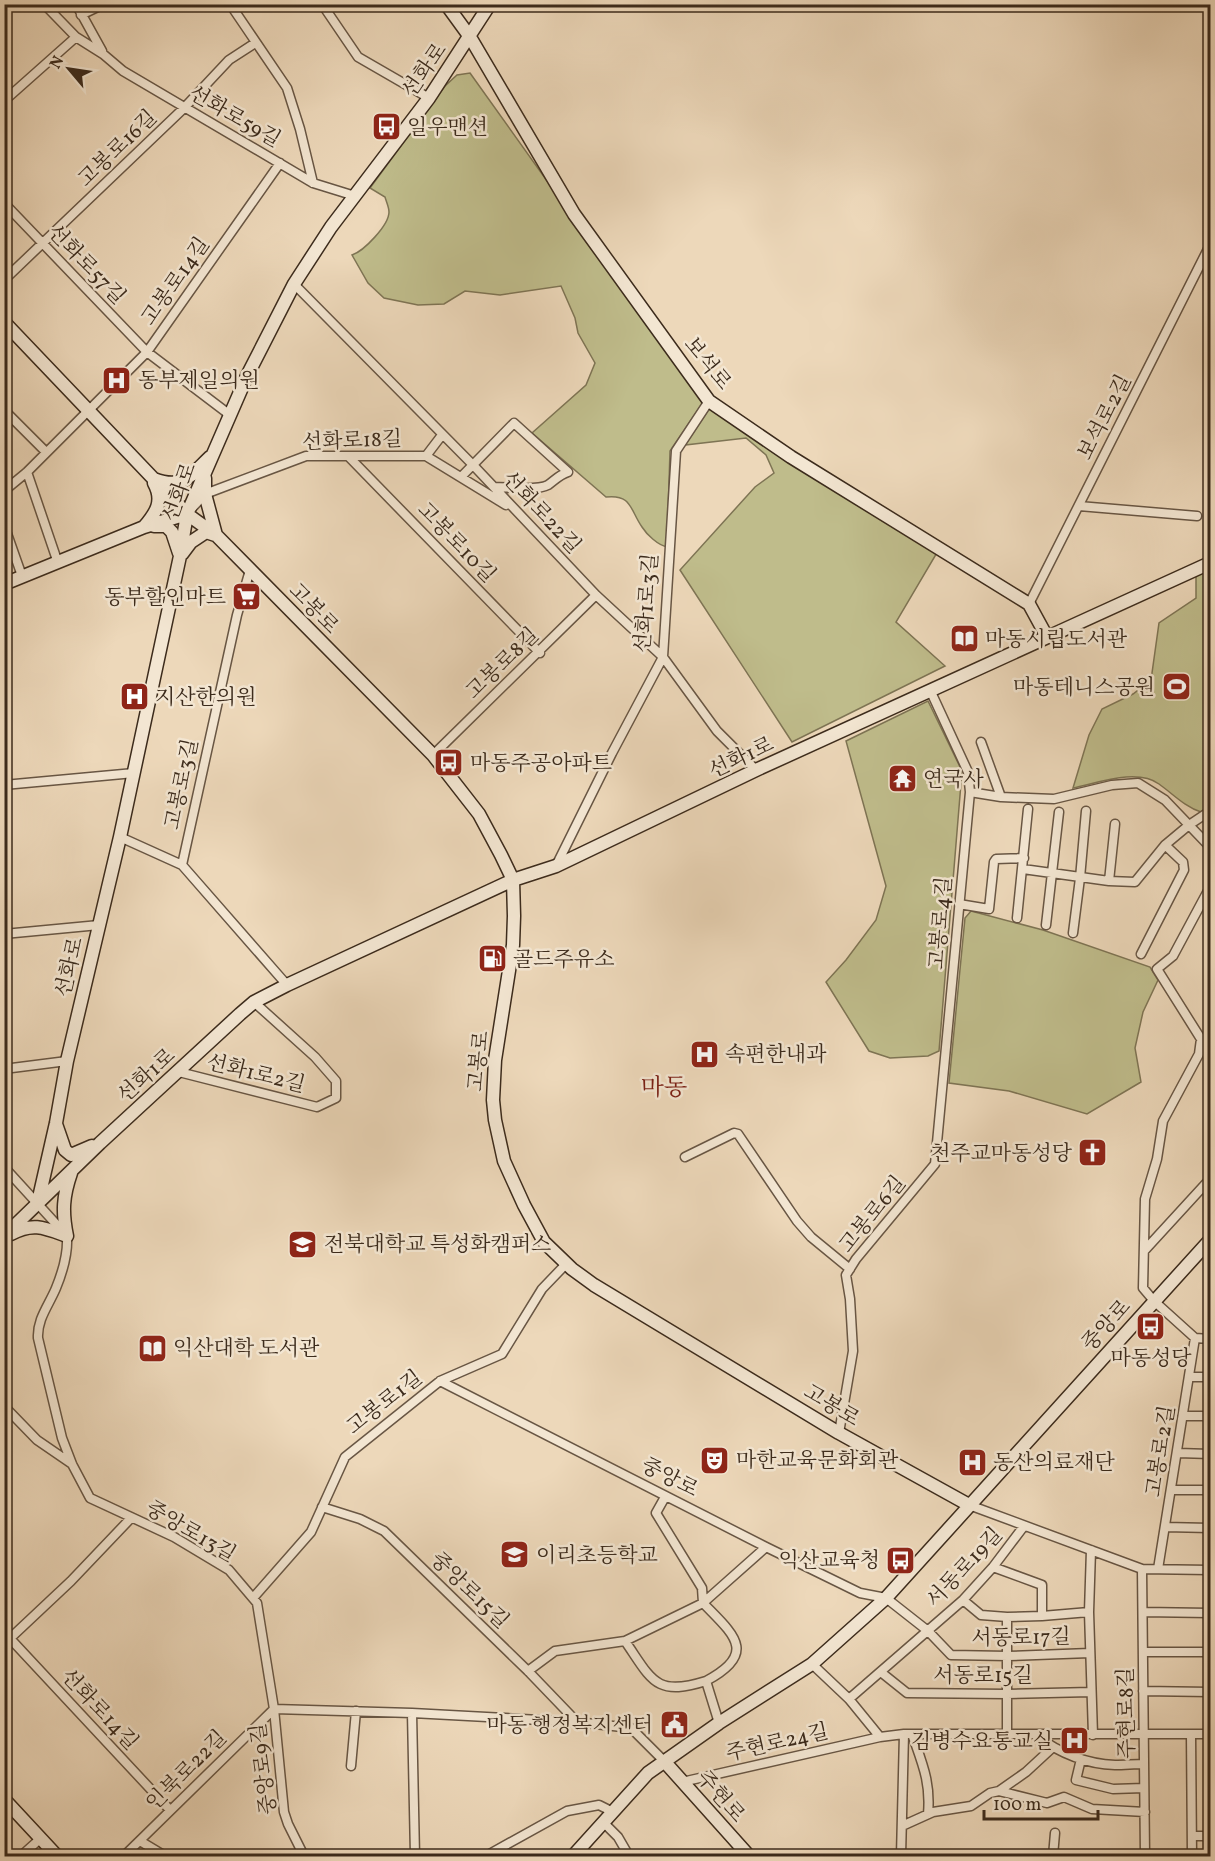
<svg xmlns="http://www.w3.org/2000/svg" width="1215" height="1861" font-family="Vollkorn,'Noto Serif KR',serif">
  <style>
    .green { fill: #bfbc8b; stroke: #7e7454; stroke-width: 1.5 }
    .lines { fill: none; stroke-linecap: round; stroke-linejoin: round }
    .street-casing { stroke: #685644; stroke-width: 11 }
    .secondary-casing { stroke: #3c2b1c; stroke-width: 15 }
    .street { stroke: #f3e6d2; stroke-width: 8 }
    .secondary { stroke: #f3e6d2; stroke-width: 12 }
    .labels { text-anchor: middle; stroke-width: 5; stroke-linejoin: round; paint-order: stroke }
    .street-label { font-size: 21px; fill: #3c2b1c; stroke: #f3e6d2 }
    .poi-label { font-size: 21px; fill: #3c2b1c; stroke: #f3e6d2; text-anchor: start }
    .quarter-label { font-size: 24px; fill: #7a1f14; stroke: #f3e6d2 }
  </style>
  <rect width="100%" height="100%" fill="#edd8ba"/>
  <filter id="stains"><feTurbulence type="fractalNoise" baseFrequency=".00333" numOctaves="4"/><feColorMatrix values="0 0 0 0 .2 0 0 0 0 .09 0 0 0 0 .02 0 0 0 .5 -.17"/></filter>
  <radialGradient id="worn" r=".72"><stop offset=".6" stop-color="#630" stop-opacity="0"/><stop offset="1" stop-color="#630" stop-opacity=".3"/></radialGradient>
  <!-- green -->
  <path class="green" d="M470,73L704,401L670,451L667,547C658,545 647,535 642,527C630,510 632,494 606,497L532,433L586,385L595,363L578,333L575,318L561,286L500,295L465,291L444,304L418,305L384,298L368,283L352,255C364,251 389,225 389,212C389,207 386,201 385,197L370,188L445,86L457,75Z
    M711,406L938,551L896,622L945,666L792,742L680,570L755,487L774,473L766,455L746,438L685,445Z
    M1210,569V806L1201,812C1185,807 1173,794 1159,784C1137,768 1098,783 1073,788L1089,735L1102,709L1133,694L1151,680L1159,623L1196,598V576Z
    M928,701L962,771L939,1051L928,1056L890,1058L869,1051L826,982L846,960L876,920L886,886L846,741Z
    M971,911L1043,930L1150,967L1158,980L1143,1012L1135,1048L1141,1082L1087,1114L1009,1091L949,1083L965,918Z"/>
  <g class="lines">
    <defs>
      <path id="street" d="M44,4L76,37L103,54L123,71L313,183L355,196
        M76,4L102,51
        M230,4L287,88L300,129L313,183
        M322,4L358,57L429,98
        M81,15L104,4
        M4,101L76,37
        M4,203L147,352L230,415
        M4,280L184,108L229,60L255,43
        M294,284L473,465L596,595L663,657L717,731L756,770
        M4,410L46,452
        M426,456L442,435
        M349,457L540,653
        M27,472L58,563
        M461,477L514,423L568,472C559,475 555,480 548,485C537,491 508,487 495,487
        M4,491L27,472L147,352L280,163
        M1079,506L1197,516
        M192,508L205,494L306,456H426L506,505
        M4,525L22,576
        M1029,604L1210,245
        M981,742L1001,797
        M433,755L596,595
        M4,785L134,773
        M970,792L1001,797L1054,799L1112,785L1138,783L1165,800L1210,847
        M120,837L182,865L287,985
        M182,865L237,615L250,570
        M556,866L612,753L663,657L676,451L709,401
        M1023,869L1109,881L1135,882L1165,845L1189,825L1210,811
        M1109,881L1115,824
        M1210,887L1173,956L1157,969L1201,1039L1199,1054L1163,1121L1157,1159L1145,1199L1143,1288L1154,1301L1195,1338L1210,1339
        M959,904L989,909L994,862L996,859L1024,858
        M1017,918L1028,809
        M1046,925L1059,812
        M1073,933L1080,878L1086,811
        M4,934L99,925
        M1141,954L1184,870L1183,862L1165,845
        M4,1069L67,1061
        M179,1072L317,1107L336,1098V1081L315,1057L254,1002
        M685,1157L734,1133L738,1134L797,1221L811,1237L850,1269
        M4,1167L67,1236C68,1254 63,1271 56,1288C49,1305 37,1319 38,1338L62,1438L72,1464L90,1498L174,1537L229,1570L257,1603L274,1709L412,1713L577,1722L631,1728L664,1761
        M1144,1251L1210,1179
        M1190,1377H1210
        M440,1381L766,1547L860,1593L886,1598L928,1631L951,1655L1008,1656L1090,1653
        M4,1406L37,1440L72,1464
        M1184,1416H1210
        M839,1433L853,1351L850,1299L846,1275L856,1259L935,1164L970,792L968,772L931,692
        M1178,1453L1210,1454
        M1172,1490H1210
        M665,1497L656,1513L702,1588L703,1603C733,1634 759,1653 706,1681L719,1723
        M969,1505L1142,1569L1210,1570
        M322,1507L360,1519L384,1531L528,1671L577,1722
        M1165,1527L1210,1528
        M1091,1550L1089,1612L1093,1735
        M993,1567L1042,1585V1616
        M1142,1569L1145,1856
        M1158,1569L1195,1338
        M253,1598L311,1532L345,1457L440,1381L502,1354L542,1289L566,1264
        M963,1600L981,1615L1007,1617L1042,1616L1089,1612
        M1143,1612L1210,1613
        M1007,1617V1735
        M4,1632L170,1810
        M625,1641C652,1680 655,1697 706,1681
        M4,1644L71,1581L131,1518
        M1143,1652H1210
        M812,1664L849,1699L880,1737L904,1734H1210
        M528,1671L555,1651L625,1641L703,1603L766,1547
        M882,1673L907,1693L1007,1694L1091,1692
        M1143,1691L1210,1692
        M849,1699L963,1600L993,1567L1024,1526
        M274,1709L284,1812L288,1824L304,1856
        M412,1713L415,1856
        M912,1734C922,1763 931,1782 928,1814
        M1191,1734L1192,1856
        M1035,1735C1058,1752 1085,1764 1115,1765C1125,1765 1134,1764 1144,1764
        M1081,1759L1076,1780L1113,1789L1144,1788
        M351,1766L356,1711
        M682,1782L880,1737
        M999,1791L1047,1803L1064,1797L1092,1809L1145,1812
        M604,1823L618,1837L629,1856
        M902,1826L933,1812L971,1806L990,1793L999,1791L1026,1772L1052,1748
        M1192,1836H1210
        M140,1841L165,1856
        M21,1856L41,1838
        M124,1856L274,1709
        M486,1856L567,1811L599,1805L613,1812
        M901,1856L904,1734
        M1053,1856L1055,1833"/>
      <path id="secondary" d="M446,4L470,37L574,214L709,401L791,457L1029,604L1047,637
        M4,322L187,514L216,535L433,755L479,814L501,855L513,880L514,916L513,945L495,1060L493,1100L495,1120L504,1161L524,1205L544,1242L572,1269L594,1285L839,1433L969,1505
        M205,478V494L216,535
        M154,479C183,490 190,476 210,457
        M154,526H166L172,532L179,553
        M144,527C156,513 164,501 154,483
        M182,554L191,542L206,532L215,535
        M4,584L144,527L187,514
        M56,1124L65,1150L71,1155L92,1146
        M38,1202L56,1123L67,1061L120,837L180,556L187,514L247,376L294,284L331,227L429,98L490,4
        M11,1234C33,1222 45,1228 67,1236
        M4,1236L100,1143L240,1014L254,1002L287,985L513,880L556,866L756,770L1210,563
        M67,1236C62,1212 63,1196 71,1173
        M664,1761L749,1856
        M4,1799L57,1856
        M573,1856L648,1773L719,1723L812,1664L886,1598L1210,1240"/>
    </defs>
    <!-- street casing -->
    <use href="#street" class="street-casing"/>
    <!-- secondary casing -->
    <use href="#secondary" class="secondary-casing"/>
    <!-- street -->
    <use href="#street" class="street"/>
    <!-- secondary -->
    <use href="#secondary" class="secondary"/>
  </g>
  <!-- icons -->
  <defs>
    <symbol id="bus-square" viewBox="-11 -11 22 22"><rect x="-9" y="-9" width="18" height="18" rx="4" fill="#8f2418" stroke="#f3e6d2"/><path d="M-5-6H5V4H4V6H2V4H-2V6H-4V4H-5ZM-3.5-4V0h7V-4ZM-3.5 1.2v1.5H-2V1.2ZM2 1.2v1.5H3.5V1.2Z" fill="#fff"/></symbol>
    <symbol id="hospital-square" viewBox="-11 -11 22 22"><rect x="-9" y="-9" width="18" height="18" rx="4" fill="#8f2418" stroke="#f3e6d2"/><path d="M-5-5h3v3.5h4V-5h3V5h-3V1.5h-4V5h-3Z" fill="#fff"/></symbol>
    <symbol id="supermarket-square" viewBox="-11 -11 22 22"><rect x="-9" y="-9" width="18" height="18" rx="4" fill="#8f2418" stroke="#f3e6d2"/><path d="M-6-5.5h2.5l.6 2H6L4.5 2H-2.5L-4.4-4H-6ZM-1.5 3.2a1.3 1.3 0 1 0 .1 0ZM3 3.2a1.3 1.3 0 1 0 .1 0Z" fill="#fff"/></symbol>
    <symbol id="library-square" viewBox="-11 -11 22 22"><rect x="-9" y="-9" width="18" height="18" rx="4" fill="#8f2418" stroke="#f3e6d2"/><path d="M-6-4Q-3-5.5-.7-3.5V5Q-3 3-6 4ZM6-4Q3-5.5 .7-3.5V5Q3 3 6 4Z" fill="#fff"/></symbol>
    <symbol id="stadium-square" viewBox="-11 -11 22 22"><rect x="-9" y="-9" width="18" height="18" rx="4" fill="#8f2418" stroke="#f3e6d2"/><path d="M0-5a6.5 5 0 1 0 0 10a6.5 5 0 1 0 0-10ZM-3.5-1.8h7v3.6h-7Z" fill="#fff"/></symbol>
    <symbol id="temple-square" viewBox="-11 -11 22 22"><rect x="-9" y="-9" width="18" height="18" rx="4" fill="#8f2418" stroke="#f3e6d2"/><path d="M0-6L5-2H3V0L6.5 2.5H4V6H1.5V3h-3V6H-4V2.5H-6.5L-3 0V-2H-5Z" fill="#fff"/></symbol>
    <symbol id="fuel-square" viewBox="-11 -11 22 22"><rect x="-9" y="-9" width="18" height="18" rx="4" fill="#8f2418" stroke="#f3e6d2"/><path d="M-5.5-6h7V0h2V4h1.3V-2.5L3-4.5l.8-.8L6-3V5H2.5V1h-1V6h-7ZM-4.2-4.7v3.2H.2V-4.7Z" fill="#fff"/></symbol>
    <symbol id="church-square" viewBox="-11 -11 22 22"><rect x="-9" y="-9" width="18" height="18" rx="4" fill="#8f2418" stroke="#f3e6d2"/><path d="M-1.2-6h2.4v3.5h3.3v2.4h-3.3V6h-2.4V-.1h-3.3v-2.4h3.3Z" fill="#fff"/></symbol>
    <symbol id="university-square" viewBox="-11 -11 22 22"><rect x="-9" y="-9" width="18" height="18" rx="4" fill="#8f2418" stroke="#f3e6d2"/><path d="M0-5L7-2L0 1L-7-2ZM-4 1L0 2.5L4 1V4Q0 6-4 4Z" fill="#fff"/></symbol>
    <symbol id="theatre-square" viewBox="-11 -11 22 22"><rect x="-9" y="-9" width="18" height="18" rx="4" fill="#8f2418" stroke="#f3e6d2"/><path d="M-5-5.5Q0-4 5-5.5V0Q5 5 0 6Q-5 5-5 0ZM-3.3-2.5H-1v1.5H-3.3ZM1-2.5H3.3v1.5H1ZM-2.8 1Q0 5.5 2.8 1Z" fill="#fff"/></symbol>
    <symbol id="school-square" viewBox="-11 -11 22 22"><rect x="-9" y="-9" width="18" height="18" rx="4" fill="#8f2418" stroke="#f3e6d2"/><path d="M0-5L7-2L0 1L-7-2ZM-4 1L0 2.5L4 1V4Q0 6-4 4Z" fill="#fff"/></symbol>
    <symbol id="civic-square" viewBox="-11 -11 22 22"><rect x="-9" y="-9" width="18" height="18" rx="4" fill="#8f2418" stroke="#f3e6d2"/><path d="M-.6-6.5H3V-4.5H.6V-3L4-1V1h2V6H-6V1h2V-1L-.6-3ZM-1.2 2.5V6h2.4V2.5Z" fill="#fff"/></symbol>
  </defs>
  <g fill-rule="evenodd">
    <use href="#bus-square" x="370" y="110" width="33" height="33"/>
    <use href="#hospital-square" x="100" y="364" width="33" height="33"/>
    <use href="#supermarket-square" x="230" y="580" width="33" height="33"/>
    <use href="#library-square" x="948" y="622" width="33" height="33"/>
    <use href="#stadium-square" x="1160" y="670" width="33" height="33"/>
    <use href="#hospital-square" x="118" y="680" width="33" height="33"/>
    <use href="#bus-square" x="432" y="746" width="33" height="33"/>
    <use href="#temple-square" x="886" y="762" width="33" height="33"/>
    <use href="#fuel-square" x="476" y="942" width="33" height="33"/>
    <use href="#hospital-square" x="688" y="1038" width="33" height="33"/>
    <use href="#church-square" x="1076" y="1136" width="33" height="33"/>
    <use href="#university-square" x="286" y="1228" width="33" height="33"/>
    <use href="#bus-square" x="1134" y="1310" width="33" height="33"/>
    <use href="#library-square" x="136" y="1332" width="33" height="33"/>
    <use href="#theatre-square" x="698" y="1444" width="33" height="33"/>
    <use href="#hospital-square" x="956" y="1446" width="33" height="33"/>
    <use href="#school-square" x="498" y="1538" width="33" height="33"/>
    <use href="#bus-square" x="884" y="1544" width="33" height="33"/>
    <use href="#civic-square" x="658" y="1708" width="33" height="33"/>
    <use href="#hospital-square" x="1058" y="1724" width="33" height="33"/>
  </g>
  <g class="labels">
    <!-- street labels -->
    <g class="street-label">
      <text transform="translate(424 70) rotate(-55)" y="7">선화로</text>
      <text transform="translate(235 116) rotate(30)" y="7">선화로59길</text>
      <text transform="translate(117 148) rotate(-44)" y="7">고봉로16길</text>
      <text transform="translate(87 264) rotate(46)" y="7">선화로57길</text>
      <text transform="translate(175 281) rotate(-55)" y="7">고봉로14길</text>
      <text transform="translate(708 363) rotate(51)" y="7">보석로</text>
      <text transform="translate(1104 417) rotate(-63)" y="7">보석로2길</text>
      <text transform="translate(352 440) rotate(-2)" y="7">선화로18길</text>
      <text transform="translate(179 492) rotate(-70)" y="7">선화로</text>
      <text transform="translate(542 512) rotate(47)" y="7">선화로22길</text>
      <text transform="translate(457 542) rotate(46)" y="7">고봉로10길</text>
      <text transform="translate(646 603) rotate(-85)" y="7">선화1로3길</text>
      <text transform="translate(314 608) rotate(46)" y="7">고봉로</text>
      <text transform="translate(502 663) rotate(-44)" y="7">고봉로8길</text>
      <text transform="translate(741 757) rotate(-25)" y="7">선화1로</text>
      <text transform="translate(181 784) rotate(-78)" y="7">고봉로3길</text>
      <text transform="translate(940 923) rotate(-85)" y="7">고봉로4길</text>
      <text transform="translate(69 967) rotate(-77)" y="7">선화로</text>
      <text transform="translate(478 1061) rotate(-84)" y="7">고봉로</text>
      <text transform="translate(256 1073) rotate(14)" y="7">선화1로2길</text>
      <text transform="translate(146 1075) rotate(-42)" y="7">선화1로</text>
      <text transform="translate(872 1214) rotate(-51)" y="7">고봉로6길</text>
      <text transform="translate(1106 1325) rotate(-48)" y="7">중앙로</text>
      <text transform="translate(384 1402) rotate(-38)" y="7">고봉로1길</text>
      <text transform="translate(832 1405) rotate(31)" y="7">고봉로</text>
      <text transform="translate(1160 1451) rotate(-81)" y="7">고봉로2길</text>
      <text transform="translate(670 1477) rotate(27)" y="7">중앙로</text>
      <text transform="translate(191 1531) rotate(30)" y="7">중앙로13길</text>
      <text transform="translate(964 1567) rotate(-47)" y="7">서동로19길</text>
      <text transform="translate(470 1590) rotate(44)" y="7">중앙로15길</text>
      <text transform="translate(1021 1637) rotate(-1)" y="7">서동로17길</text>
      <text x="983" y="1682">서동로15길</text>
      <text transform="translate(100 1709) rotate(47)" y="7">선화로14길</text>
      <text transform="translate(1126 1713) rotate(-91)" y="7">주현로8길</text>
      <text transform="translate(777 1742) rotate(-13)" y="7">주현로24길</text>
      <text transform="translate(263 1769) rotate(-97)" y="7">중앙로9길</text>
      <text transform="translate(186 1770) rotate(-45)" y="7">인북로22길</text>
      <text transform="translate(721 1796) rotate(49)" y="7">주현로</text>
    </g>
    <!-- poi labels -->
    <g class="poi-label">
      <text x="407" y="134">일우맨션</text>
      <text x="138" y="387">동부제일의원</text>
      <text x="226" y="604" text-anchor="end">동부할인마트</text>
      <text x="985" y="646">마동시립도서관</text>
      <text x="1155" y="694" text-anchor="end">마동테니스공원</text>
      <text x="155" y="704">지산한의원</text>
      <text x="470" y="770">마동주공아파트</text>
      <text x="923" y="786">연국사</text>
      <text x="513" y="966">골드주유소</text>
      <text x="725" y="1061">속편한내과</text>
      <text x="1072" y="1160" text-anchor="end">천주교마동성당</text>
      <text x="324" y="1251">전북대학교 특성화캠퍼스</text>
      <text x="173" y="1355">익산대학 도서관</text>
      <text x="1151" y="1365" text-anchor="middle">마동성당</text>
      <text x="736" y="1467">마한교육문화회관</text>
      <text x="993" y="1469">동산의료재단</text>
      <text x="536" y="1562">이리초등학교</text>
      <text x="880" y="1567" text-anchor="end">익산교육청</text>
      <text x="653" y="1732" text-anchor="end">마동 행정복지센터</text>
      <text x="1053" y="1748" text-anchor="end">김병수요통교실</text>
    </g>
    <!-- quarter labels -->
    <g class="quarter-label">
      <text x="664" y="1095">마동</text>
    </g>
  </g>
  <!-- margin -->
  <rect width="1215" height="1861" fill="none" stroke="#edd8ba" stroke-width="24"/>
  <rect x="6" y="6" width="1203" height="1849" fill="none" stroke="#3c2b1c" stroke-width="3"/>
  <rect x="12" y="12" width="1191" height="1837" fill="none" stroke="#3c2b1c" stroke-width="1.5"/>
  <!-- north arrow -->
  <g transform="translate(69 69) rotate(299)" stroke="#f3e6d2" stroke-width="4.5" paint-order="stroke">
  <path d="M0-4.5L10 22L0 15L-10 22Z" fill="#3c2b1c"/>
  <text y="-9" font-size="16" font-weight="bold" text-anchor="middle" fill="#3c2b1c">N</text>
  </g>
  <!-- scale -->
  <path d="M984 1810v9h114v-9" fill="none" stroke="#3c2b1c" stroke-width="3"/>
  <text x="993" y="1810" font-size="18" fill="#3c2b1c" stroke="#f3e6d2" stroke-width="4.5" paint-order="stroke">100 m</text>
  <rect width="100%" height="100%" filter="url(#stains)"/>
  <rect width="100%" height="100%" fill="url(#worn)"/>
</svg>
